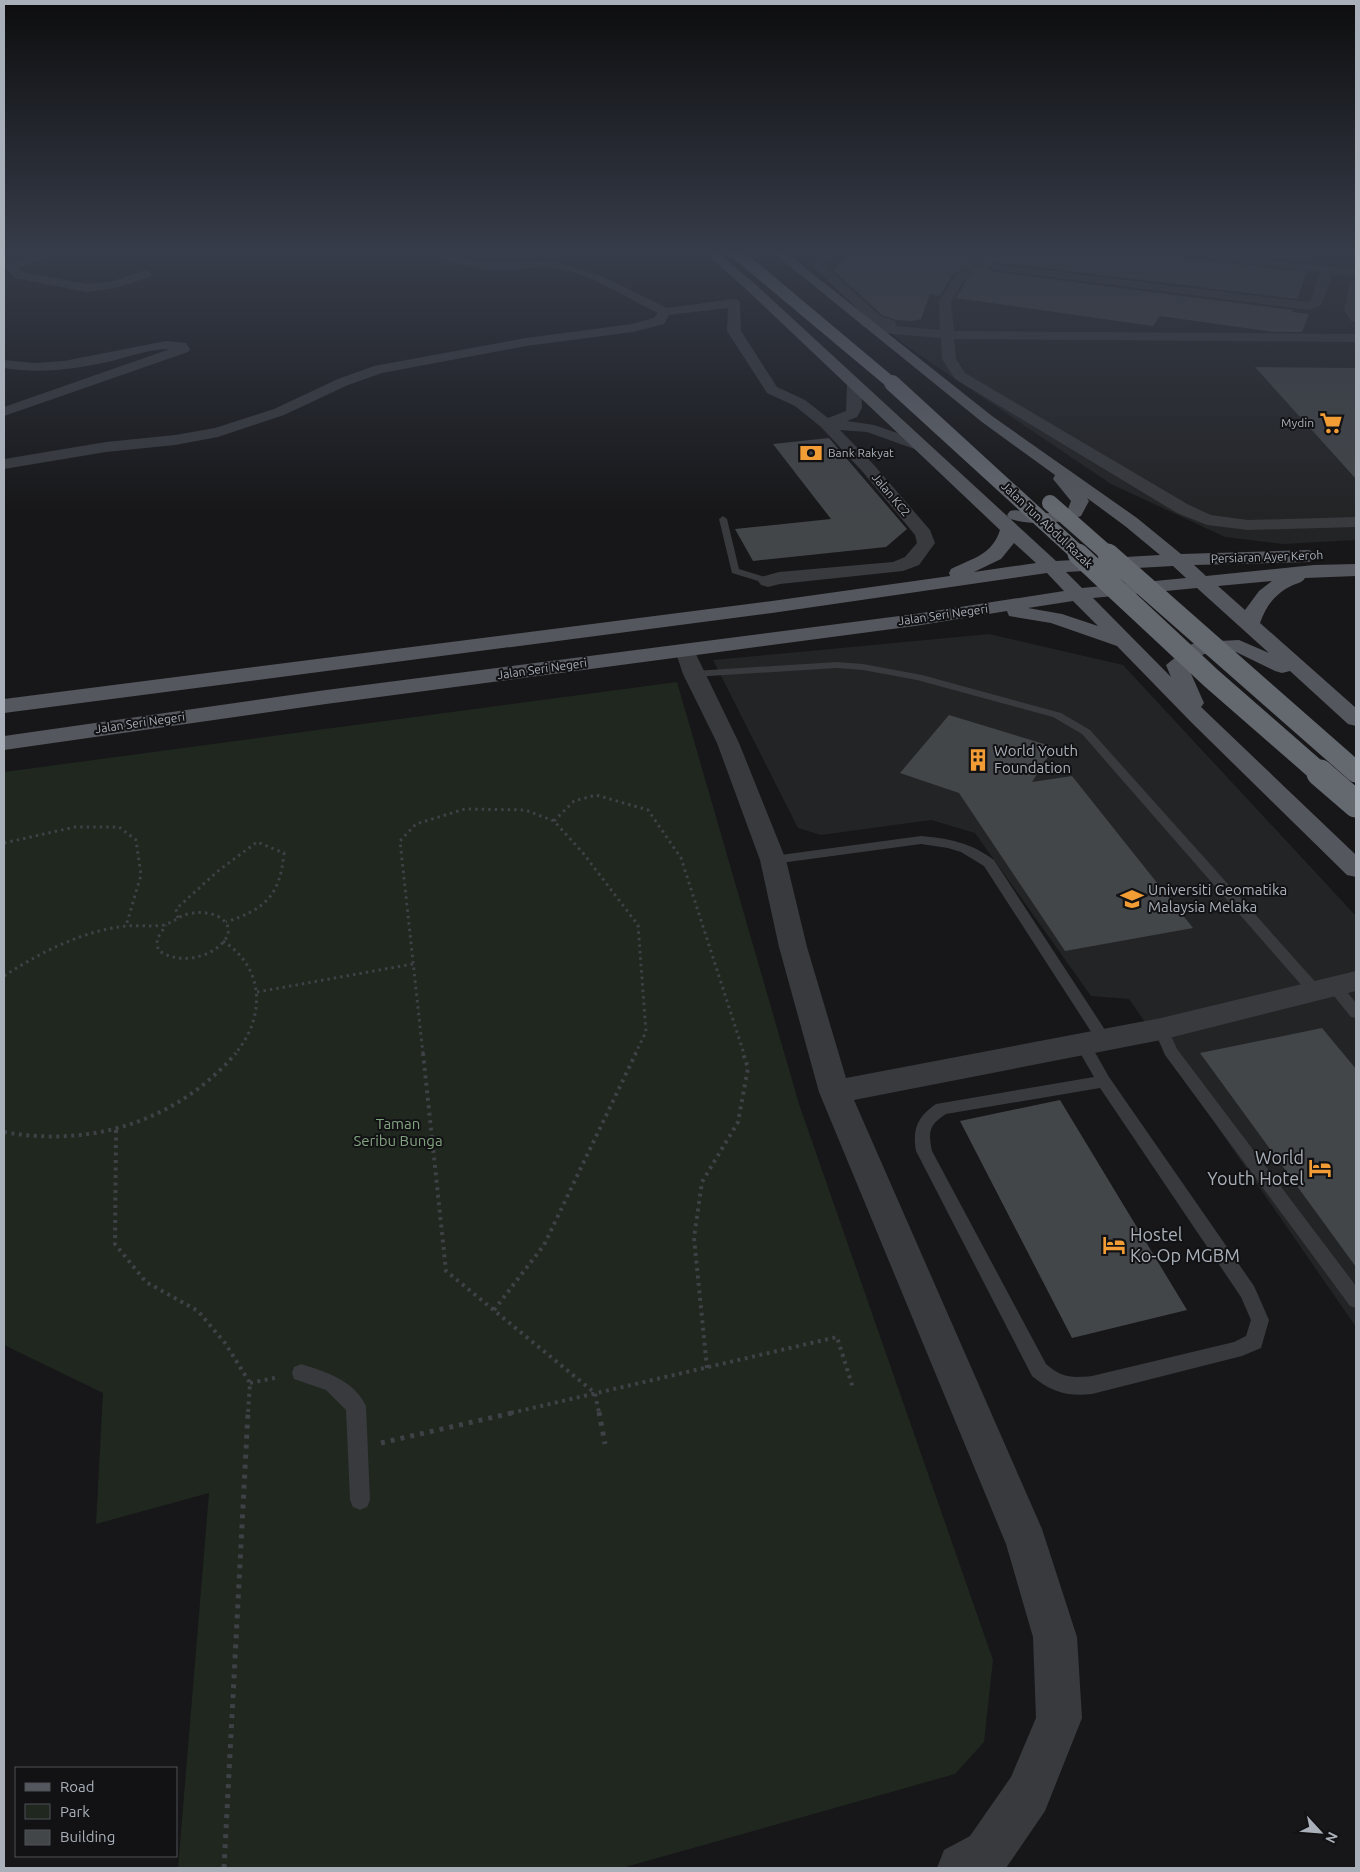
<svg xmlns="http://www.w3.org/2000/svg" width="1360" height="1872" font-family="Ubuntu,sans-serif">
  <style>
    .built { fill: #232426 }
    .green { fill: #1f271f }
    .building { fill: #434649 }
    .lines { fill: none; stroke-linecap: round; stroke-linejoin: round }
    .street-tunnel { stroke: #343639; stroke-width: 12; stroke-dasharray: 12 6; stroke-linecap: butt }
    .path-far2 { stroke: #3e4145; stroke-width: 3; stroke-dasharray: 2.5 4; stroke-linecap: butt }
    .path-far1 { stroke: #3e4145; stroke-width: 4; stroke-dasharray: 3 4.5; stroke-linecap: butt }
    .path { stroke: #3e4145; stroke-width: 5; stroke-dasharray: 4 6; stroke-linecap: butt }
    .lane { fill: #383a3e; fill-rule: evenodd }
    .street { fill: #383a3e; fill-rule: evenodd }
    .primary { fill: #54575d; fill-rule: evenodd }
    .highway-bridge-far3 { stroke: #64686f; stroke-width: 12 }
    .highway-bridge-far2 { stroke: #64686f; stroke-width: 16 }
    .highway-bridge-far1 { stroke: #64686f; stroke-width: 21 }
    .highway-bridge { stroke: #64686f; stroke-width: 27 }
    .labels { text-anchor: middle; stroke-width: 4; stroke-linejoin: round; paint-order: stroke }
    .far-poi-label { font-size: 12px; fill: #a9b0b9; stroke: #121214; text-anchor: end }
    .far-street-label { font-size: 12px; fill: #a9b0b9; stroke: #121214 }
    .poi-label { font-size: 15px; fill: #a9b0b9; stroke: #121214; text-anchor: start }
    .park-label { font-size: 15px; fill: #83a480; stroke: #121214 }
    .near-poi-label { font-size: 18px; fill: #a9b0b9; stroke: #121214; text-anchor: end }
  </style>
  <rect width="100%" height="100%" fill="#171719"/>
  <!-- built -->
  <path class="built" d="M822,251H1356V540L1283,544L1225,537L1111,484L908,347L806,264Z
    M989,634L1123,665L1356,916V1327L1129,999L1091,996L975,833L931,820L821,835L798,828L713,660Z"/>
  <!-- green -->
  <path class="green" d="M677,682L799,1104L993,1660L984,1742L955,1774L622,1868H178L209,1493L96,1524L103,1393L4,1345V772Z"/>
  <!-- building -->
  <path class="building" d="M854,251H1160L1168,256L1307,272L1297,299L995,262L987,268L995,272L1293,310L1292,312L1309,314L1302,332H1273L1160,316L1153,326L956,298L968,277L960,271L954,273L940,296L930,294L921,319L912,321L896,320L882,315L833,270Z
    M1211,251H1315L1311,262Z
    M1255,367L1356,368V479Z
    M829,438L907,529L886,547L753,561L735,529L831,519L773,444Z
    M949,715L1054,747L1032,782L1072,776L1193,928L1065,951L959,793L900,773Z
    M1322,1028L1356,1069V1267L1200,1053Z
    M1060,1100L1187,1310L1072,1338L960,1121Z"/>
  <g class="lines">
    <!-- street-tunnel -->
    <path class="street-tunnel" d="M960,277L985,251"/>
    <!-- path-far2 -->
    <path class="path-far2" d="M554,821L574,801L596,795L648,810L681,858L744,1054
      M4,843L75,827H119L136,840L141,875L126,926
      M178,918L176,909L218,871L257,842L284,853C280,895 266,909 226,922
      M223,941C265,968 266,1017 235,1054
      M4,976C41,952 82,931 126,926C139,925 152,927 164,925C171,923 176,919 182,916C193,911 212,911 222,919C247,938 192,975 158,950L157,939L166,925
      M257,992L413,964
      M423,1054L400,841L416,824L465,809L525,810L554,821L583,853L638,925L646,1032L635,1054"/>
    <!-- path-far1 -->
    <path class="path-far1" d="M423,1053L446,1271L595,1393L599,1413
      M116,1130L115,1244L146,1282L198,1311L225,1343L250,1383L248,1413
      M4,1132C91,1148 178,1121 236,1053
      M494,1310L544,1245L636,1053
      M707,1368L694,1238L702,1182L738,1122L748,1068L743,1053
      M250,1383L279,1377
      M511,1413L837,1337L853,1388"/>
    <!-- path -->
    <path class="path" d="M599,1412L605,1444
      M381,1443L516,1412
      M224,1868L248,1412"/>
    <!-- lane -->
    <path class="lane" d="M723,516L727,519L739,569L771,579V583H765L732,573L719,519Z
      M837,662L863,664L922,675L1061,713L1090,730L1320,987L1322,991L1320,995L1315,996L1310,995L1082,734L1053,717L917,680L863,670L837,668L694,677L689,674L694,671Z
      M921,836C947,838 972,843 994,860L1109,1036L1111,1040L1109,1044L1104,1046L1099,1044L984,866L961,852L948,848L921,844L773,864L767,860L773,856Z
      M1334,981L1339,982L1356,1003V1018L1351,1017L1329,990L1327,986L1329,982Z
      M1161,1024L1166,1025L1177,1049L1356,1286V1308L1350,1306L1165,1055L1154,1029L1156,1025Z
      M1083,1038L1088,1040L1109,1077L1254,1286L1269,1320L1261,1348L1242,1356L1092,1394C1068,1397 1051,1392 1032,1376L916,1151C912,1129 918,1116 936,1104L1094,1077L1075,1044L1078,1040ZM1100,1088L1241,1297L1251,1320L1246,1336L1234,1342L1092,1376C1071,1378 1062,1378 1046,1364L932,1151C928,1131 929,1125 946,1114Z
      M301,1364C326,1372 354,1380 366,1406L370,1500L367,1507L360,1510L353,1507L350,1500L346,1410L326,1390L294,1379L292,1373L294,1367Z"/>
    <!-- street -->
    <path class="street" d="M46,251H62L60,253L19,268L23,272L86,284L113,281L146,270L152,274L150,277L115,288L86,292L15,278L5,267L7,265Z
      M422,251H440L483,263L541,261L560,263L604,277L667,308L734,299L738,300L740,303L741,331L777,387L805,400L828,418L846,411L847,385L849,382H859C863,388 861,400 862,408L857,417L847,421L874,425L926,443L928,446L926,449L920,451L867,432L840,430L874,465L930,530L935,543L919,565L903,571L780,584L768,587L761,585L758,581L761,577L779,572L893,562L905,557L917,543L915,535L862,471L821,427L795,406L767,393L727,331L728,308L669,315L664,324L633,332L526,346L382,373L348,385L284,415L218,437L175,445L106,452L4,469V459L106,442L175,435L215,428L274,409L338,379L374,366L526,338L632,324L654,318L658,313C626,298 595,276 560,269C534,265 509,272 483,269C463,268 443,259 424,253Z
      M825,251H838L826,262L827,267L880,316L895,321L896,324L895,326L940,330L939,302L956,274L960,273L966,277L951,302L954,331L1356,334V342L954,339L956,359L965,373L1189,505L1211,515L1248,520L1356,517V527L1248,530L1207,525L1177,513L955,379L942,359L941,338L892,334L862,326L861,323L862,320L868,319L818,271L813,264L817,258Z
      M1162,251H1196L1356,269V276L1332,274L1322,303L1320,306L1309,310L995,270L989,267L995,264L1308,302L1311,301L1320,272L1168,254Z
      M1356,279V322L1351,321L1344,310L1350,283Z
      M166,341L186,343L190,349L188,352L4,416V407L170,349C150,349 131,356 112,361C76,369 41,374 4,368V360L34,363L64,361Z
      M685,644L692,646L739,743L786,860L807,947L846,1078L1161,1018L1356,971V991L1161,1040L854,1100L1042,1529L1077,1637L1082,1718L1045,1811L1006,1868H937L944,1850L970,1836L1011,1777L1036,1718L1033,1637L1006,1544L819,1092L779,947L760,860L717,743L683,674L675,650L678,646Z"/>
    <!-- primary -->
    <path class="primary" d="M703,251H716L755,284L1056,561L1160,555L1125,526L1087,498L1089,501L1081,516C1056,524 1035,526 1010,519L1007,515L1010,511C1017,509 1023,512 1030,513C1043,515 1056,512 1068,509L1071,501L1053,479L1055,475L982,422L771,251H784L992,416L1137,518L1181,554L1308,550L1315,552L1317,556L1315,560L1308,562L1194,565L1206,576L1314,565L1356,564V576L1305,578C1302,583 1297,583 1291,586C1275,594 1266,606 1260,623L1356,708V726L1348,724L1290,671L1282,673L1275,671L1236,652L1204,654L1188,667L1204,703L1201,707L1356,855V877L1347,875L1192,723L1117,646L1051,623L1009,616L1007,611L915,626L326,704L4,750V736L326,690L915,614L1064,591L1047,573L772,613L4,713V699L772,601L950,576L949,573L951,569C973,558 992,555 1000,530L747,290ZM1014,543L1036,563L974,572L1001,559ZM1173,566L1186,578L1082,588L1066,572ZM1272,581L1259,591L1245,610L1218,586ZM1197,588L1269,653L1239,640L1199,642L1192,644L1166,665L1171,677L1093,598ZM1073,601L1098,626L1062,614L1028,608Z"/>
    <!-- highway-bridge-far3 -->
    <path class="highway-bridge-far3" d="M734,251L894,385"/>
    <!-- highway-bridge-far2 -->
    <path class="highway-bridge-far2" d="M892,383L1080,555
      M1050,503L1109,555"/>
    <!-- highway-bridge-far1 -->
    <path class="highway-bridge-far1" d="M1078,554L1211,678L1321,774
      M1108,554L1356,772"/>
    <!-- highway-bridge -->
    <path class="highway-bridge" d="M1320,773L1356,804"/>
  </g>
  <!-- sky -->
  <linearGradient id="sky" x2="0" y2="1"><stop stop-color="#0d0d0e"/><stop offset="0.49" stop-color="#363c49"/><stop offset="1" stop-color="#363c49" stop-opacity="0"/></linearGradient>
  <rect width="1360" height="513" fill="url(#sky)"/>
  <!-- icons -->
  <defs>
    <symbol id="supermarket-bare" viewBox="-9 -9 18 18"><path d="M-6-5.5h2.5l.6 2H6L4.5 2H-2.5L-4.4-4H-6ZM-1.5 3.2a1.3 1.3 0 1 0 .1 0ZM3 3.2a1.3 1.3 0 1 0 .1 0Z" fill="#f29c36" stroke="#121214" stroke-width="2.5" paint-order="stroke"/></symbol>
    <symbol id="bank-bare" viewBox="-9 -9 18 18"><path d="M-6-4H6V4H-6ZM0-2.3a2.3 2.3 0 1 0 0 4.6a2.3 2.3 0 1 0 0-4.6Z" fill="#f29c36" stroke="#121214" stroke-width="2.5" paint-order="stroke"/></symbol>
    <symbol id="building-bare" viewBox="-9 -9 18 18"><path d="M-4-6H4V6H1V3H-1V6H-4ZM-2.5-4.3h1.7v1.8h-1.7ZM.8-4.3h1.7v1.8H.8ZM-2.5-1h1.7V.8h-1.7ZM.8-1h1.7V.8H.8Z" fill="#f29c36" stroke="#121214" stroke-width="2.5" paint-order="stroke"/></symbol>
    <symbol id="university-bare" viewBox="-9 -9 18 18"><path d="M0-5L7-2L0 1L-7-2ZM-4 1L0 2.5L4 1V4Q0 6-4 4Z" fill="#f29c36" stroke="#121214" stroke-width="2.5" paint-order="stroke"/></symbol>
    <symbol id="hotel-bare" viewBox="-9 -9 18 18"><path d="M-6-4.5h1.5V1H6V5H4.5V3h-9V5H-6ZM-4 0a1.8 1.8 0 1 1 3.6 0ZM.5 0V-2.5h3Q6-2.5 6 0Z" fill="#f29c36" stroke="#121214" stroke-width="2.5" paint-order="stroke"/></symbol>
  </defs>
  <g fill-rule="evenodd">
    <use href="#supermarket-bare" x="1315" y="407" width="32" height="32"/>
    <use href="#bank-bare" x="795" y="437" width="32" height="32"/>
    <use href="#building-bare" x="962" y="744" width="32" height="32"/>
    <use href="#university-bare" x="1116" y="883" width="32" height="32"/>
    <use href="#hotel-bare" x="1304" y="1152" width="32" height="32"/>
    <use href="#hotel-bare" x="1098" y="1229" width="32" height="32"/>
  </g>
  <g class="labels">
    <!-- far-poi labels -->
    <g class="far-poi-label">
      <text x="1314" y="427">Mydin</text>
      <text x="828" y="457" text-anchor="start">Bank Rakyat</text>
    </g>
    <!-- far-street labels -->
    <g class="far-street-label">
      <text transform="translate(891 495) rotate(50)" y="4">Jalan KC2</text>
      <text transform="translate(1047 525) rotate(43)" y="4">Jalan Tun Abdul Razak</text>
      <text transform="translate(1267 557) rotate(-2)" y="4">Persiaran Ayer Keroh</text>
      <text transform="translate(943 615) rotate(-8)" y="4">Jalan Seri Negeri</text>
      <text transform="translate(542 669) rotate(-8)" y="4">Jalan Seri Negeri</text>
      <text transform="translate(140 723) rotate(-8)" y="4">Jalan Seri Negeri</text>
    </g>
    <!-- poi labels -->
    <g class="poi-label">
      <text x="994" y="756">World Youth<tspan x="994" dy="17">Foundation</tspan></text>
      <text x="1148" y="895">Universiti Geomatika<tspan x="1148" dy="17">Malaysia Melaka</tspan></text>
    </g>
    <!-- park labels -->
    <g class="park-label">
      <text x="398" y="1129">Taman<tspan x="398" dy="17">Seribu Bunga</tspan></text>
    </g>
    <!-- near-poi labels -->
    <g class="near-poi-label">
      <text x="1304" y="1164">World<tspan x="1304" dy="21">Youth Hotel</tspan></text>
      <text x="1130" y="1241" text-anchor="start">Hostel<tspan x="1130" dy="21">Ko-Op MGBM</tspan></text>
    </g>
  </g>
  <!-- border -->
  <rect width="1360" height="1872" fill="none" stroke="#a9b0b9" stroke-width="10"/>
  <!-- legend -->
  <rect x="15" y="1767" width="162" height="90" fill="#121214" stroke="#4e5156"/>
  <rect x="25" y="1783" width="25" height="8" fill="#54575d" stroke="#4e5156"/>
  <text x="60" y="1792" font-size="15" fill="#a9b0b9">Road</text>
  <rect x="25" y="1804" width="25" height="15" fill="#1f271f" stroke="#4e5156"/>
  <text x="60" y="1817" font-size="15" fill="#a9b0b9">Park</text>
  <rect x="25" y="1830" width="25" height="15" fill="#434649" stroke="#4e5156"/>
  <text x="60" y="1842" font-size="15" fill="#a9b0b9">Building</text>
  <!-- north arrow -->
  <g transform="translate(1320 1832) rotate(116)" stroke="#121214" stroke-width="4" paint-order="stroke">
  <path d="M0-4L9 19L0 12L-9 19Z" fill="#a9b0b9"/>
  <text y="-8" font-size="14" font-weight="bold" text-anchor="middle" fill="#a9b0b9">N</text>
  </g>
</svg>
